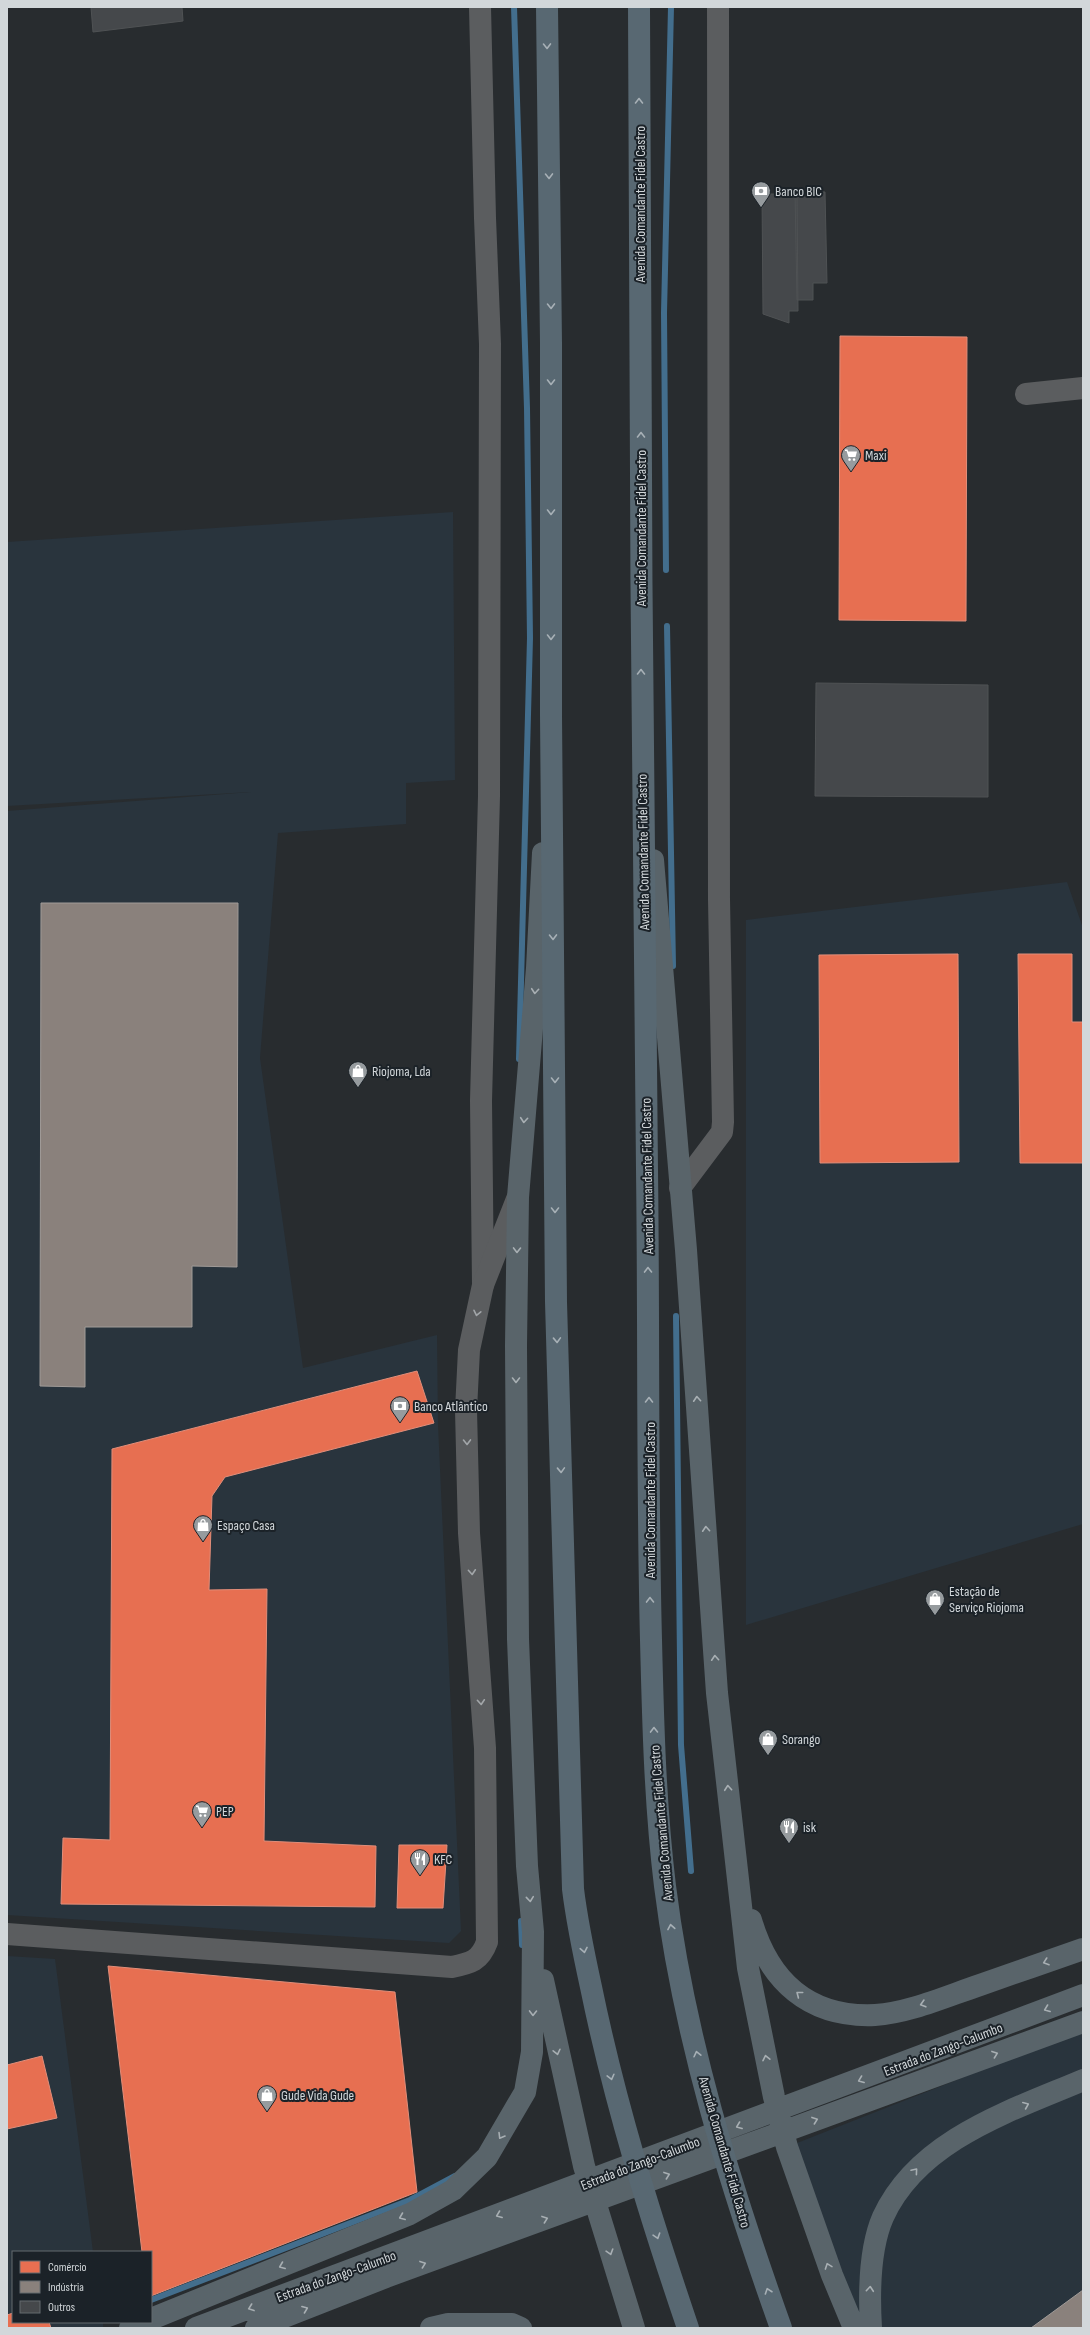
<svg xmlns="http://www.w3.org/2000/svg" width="1090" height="2335" font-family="'Sofia Sans Condensed',sans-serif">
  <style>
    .built { fill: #29343d }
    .shops { fill: #e76f51; stroke: #e18e7a }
    .industry { fill: #8a817c; stroke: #a09b98 }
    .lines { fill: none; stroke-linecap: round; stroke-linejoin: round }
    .stream { stroke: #436e8d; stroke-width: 6 }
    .building { fill: #45484b; stroke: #4f5254 }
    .minor { stroke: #5b5d5f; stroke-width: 22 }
    .tertiary { stroke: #5b5d5f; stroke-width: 22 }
    .primary { stroke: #59646a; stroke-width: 22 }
    .motorway { stroke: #586872; stroke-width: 22 }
    .oneway { stroke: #a7b0b6 }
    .oneway2 { stroke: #a8afb3 }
    .oneway3 { stroke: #a2a6a9 }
    .labels { text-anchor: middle; stroke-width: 4; stroke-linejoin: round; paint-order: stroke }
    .poi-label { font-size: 14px; fill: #d2d7da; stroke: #1b2228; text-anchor: start }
    .street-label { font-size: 14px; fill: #d2d7da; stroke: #1b2228 }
  </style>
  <rect width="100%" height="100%" fill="#282c2f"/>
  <!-- built -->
  <path class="built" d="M453,512L455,780L406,783V824L278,833L260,1058L303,1368L437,1335L438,1425L461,1931L449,1943L7,1915V811L251,792L7,806V542Z
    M1067,882L1083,928V1524L746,1625V920Z
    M7,1956L55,1959L93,2252H13V2322H103V2328H7Z
    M1083,2030V2328H853L787,2147Z"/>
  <!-- shops -->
  <path class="shops" d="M840,336L967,337L966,621L839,620Z
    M958,954L959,1162L820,1163L819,955Z
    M1018,954H1072V1022H1083V1163H1020Z
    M417,1371L434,1423L225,1477L212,1496L209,1590L267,1589L264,1841L376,1846L375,1907L61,1904L63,1838L110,1840L112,1449Z
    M399,1845H447L443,1908H397Z
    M108,1966L395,1992L417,2192L151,2296V2252H142Z
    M42,2056L57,2118L7,2129V2065Z
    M13,2313V2322H49L51,2328H7V2315Z"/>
  <!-- industry -->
  <path class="industry" d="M41,903H238L237,1267L192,1266V1327H85V1387L40,1386Z
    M1083,2290V2328H1031Z"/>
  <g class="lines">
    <!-- stream -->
    <path class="stream" d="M514,7L527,408L530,638L519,1059
      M666,570L664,313L671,7
      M667,626L673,966
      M676,1316L681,1745L691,1871
      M521,1921L522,1945
      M151,2300L410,2200L455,2176"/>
  </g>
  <!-- building -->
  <path class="building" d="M91,7H182L183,21L93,32Z
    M795,192H825L827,283H813V300H797Z
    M762,194H797L798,311H789V323L763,314Z
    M816,683L988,685V797L815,796Z"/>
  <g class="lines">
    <!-- minor -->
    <path class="minor" d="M480,7L485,218L490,344L489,796L481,1101L483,1285
      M1026,394L1083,388
      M680,1188L722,1132L723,1122L719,899L718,7"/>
    <!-- tertiary -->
    <path class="tertiary" d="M7,1934L452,1967C471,1963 480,1961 487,1942L485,1748L469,1533L466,1410L469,1350L483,1285L517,1199"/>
    <!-- primary -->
    <path class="primary" d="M653,860L686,1250L717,1693L748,1968L774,2097L787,2147L832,2275L854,2328
      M751,1920C769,1981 809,2018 875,2015C909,2013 947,1996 980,1985C1014,1973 1049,1961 1083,1949
      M543,1980L584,2166L634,2328
      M151,2319L410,2214L453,2190L487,2157L525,2092L532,2052L533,1932L527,1866L518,1639L516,1346L518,1197L537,968L543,853
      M130,2328L144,2322
      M196,2328L1083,1995
      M256,2328L386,2277L1083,2022
      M431,2328L448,2324H512L521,2328
      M871,2328C869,2294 869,2249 883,2217C918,2140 1010,2111 1083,2080"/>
    <!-- motorway -->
    <path class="motorway" d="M547,7L551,343V716L556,1302L573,1889C577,1922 584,1955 591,1987C615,2104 650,2216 688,2328
      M639,7C640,395 642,782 647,1170C649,1327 647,1483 651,1640C653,1722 655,1804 665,1886C684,2038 730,2185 781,2328"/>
  </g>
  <!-- one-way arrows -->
  <defs><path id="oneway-chevron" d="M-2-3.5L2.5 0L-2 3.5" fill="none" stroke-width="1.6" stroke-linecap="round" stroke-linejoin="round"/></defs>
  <g class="oneway">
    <use href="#oneway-chevron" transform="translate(547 46) rotate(89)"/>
    <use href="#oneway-chevron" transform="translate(639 101) rotate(-90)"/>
    <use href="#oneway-chevron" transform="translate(549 176) rotate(89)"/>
    <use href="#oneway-chevron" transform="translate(551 306) rotate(89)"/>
    <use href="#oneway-chevron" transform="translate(551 382) rotate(90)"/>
    <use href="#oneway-chevron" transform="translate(641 435) rotate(-90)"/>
    <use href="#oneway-chevron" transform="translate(551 512) rotate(90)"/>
    <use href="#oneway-chevron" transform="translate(551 637) rotate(90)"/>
    <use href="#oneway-chevron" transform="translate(641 672) rotate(-90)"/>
    <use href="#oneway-chevron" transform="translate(553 937) rotate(89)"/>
    <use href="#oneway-chevron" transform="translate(555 1080) rotate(90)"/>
    <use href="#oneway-chevron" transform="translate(555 1210) rotate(90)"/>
    <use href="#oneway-chevron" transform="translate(648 1270) rotate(-91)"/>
    <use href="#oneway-chevron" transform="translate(557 1340) rotate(88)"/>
    <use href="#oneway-chevron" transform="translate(649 1400) rotate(-90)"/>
    <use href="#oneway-chevron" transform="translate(561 1470) rotate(88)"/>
    <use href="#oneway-chevron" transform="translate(650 1600) rotate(-91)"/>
    <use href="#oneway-chevron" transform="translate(654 1730) rotate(-91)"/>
    <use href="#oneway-chevron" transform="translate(671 1927) rotate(-100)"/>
    <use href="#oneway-chevron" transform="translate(584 1950) rotate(79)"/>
    <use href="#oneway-chevron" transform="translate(697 2054) rotate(-103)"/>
    <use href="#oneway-chevron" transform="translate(611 2077) rotate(76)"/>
    <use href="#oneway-chevron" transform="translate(657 2236) rotate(72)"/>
    <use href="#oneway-chevron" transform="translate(768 2291) rotate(-109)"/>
  </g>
  <g class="oneway2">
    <use href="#oneway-chevron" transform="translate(535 991) rotate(95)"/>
    <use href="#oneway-chevron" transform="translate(524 1120) rotate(95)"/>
    <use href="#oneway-chevron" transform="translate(517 1250) rotate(91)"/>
    <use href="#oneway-chevron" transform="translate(516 1380) rotate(90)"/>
    <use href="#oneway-chevron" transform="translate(697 1399) rotate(-94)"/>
    <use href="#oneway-chevron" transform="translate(706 1529) rotate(-94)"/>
    <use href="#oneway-chevron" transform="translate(715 1658) rotate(-94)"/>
    <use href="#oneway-chevron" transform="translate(728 1788) rotate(-95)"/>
    <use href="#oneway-chevron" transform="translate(530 1899) rotate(84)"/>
    <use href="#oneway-chevron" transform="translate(1046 1962) rotate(161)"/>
    <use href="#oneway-chevron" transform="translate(799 1994) rotate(-142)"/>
    <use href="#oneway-chevron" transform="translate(923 2004) rotate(164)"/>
    <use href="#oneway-chevron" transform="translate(1047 2009) rotate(159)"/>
    <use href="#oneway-chevron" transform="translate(533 2013) rotate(91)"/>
    <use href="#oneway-chevron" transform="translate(557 2052) rotate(77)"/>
    <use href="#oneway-chevron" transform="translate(995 2054) rotate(-20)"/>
    <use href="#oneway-chevron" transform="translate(766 2058) rotate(-102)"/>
    <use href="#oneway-chevron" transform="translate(861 2080) rotate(159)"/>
    <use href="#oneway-chevron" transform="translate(1026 2105) rotate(-23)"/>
    <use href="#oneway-chevron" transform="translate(815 2120) rotate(-20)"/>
    <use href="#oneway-chevron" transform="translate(739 2126) rotate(159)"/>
    <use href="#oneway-chevron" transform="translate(501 2136) rotate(121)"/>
    <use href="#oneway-chevron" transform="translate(915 2171) rotate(-50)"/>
    <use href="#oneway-chevron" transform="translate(667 2175) rotate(-20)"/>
    <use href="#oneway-chevron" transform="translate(499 2215) rotate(159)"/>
    <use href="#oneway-chevron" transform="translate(402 2217) rotate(158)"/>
    <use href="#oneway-chevron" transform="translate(545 2219) rotate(-20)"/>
    <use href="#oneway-chevron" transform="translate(610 2252) rotate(73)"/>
    <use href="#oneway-chevron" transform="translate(423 2264) rotate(-20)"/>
    <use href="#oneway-chevron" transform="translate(282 2266) rotate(158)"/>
    <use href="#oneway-chevron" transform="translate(828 2266) rotate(-110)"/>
    <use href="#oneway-chevron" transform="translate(870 2289) rotate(-85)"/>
    <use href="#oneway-chevron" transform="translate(251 2308) rotate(160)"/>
    <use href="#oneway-chevron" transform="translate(305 2309) rotate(-21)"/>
  </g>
  <g class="oneway3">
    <use href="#oneway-chevron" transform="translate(477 1313) rotate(102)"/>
    <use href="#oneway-chevron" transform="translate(467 1442) rotate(89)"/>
    <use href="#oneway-chevron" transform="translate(472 1572) rotate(86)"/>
    <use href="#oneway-chevron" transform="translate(481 1702) rotate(86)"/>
  </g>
  <!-- icons -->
  <defs>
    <symbol id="bank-pin" viewBox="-11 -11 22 30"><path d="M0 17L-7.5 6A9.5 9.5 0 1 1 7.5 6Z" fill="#969b9e" stroke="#1b2228"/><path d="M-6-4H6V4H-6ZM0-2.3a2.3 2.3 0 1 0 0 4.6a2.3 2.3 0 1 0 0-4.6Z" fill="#fff"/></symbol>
    <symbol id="supermarket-pin" viewBox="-11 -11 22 30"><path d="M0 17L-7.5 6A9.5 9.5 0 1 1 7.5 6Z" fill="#969b9e" stroke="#1b2228"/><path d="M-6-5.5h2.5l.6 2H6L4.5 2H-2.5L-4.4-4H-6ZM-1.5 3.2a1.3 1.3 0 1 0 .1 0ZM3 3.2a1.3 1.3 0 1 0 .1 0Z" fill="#fff"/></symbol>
    <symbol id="shop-pin" viewBox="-11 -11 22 30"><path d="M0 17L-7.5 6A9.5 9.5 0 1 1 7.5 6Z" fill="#969b9e" stroke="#1b2228"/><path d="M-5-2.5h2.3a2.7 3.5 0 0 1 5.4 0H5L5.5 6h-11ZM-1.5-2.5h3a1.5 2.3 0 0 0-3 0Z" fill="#fff"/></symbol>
    <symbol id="restaurant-pin" viewBox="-11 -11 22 30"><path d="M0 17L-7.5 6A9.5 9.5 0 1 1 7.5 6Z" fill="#969b9e" stroke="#1b2228"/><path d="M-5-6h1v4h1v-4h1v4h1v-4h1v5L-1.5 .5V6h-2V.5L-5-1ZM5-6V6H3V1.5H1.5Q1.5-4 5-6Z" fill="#fff"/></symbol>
  </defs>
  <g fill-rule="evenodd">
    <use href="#bank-pin" x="750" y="180" width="22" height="30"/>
    <use href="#supermarket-pin" x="840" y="444" width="22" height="30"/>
    <use href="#shop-pin" x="347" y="1060" width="22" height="30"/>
    <use href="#bank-pin" x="389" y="1395" width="22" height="30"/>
    <use href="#shop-pin" x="192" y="1514" width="22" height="30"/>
    <use href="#shop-pin" x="924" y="1588" width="22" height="30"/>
    <use href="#shop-pin" x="757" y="1728" width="22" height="30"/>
    <use href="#supermarket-pin" x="191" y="1800" width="22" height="30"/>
    <use href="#restaurant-pin" x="778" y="1816" width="22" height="30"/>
    <use href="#restaurant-pin" x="409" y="1848" width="22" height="30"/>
    <use href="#shop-pin" x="256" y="2084" width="22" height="30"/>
  </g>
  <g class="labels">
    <!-- poi labels -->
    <g class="poi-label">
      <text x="775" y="196">Banco BIC</text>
      <text x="865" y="460">Maxi</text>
      <text x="372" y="1076">Riojoma, Lda</text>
      <text x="414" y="1411">Banco Atlântico</text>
      <text x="217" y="1530">Espaço Casa</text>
      <text x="949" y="1596">Estação de<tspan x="949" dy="16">Serviço Riojoma</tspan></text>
      <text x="782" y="1744">Sorango</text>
      <text x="216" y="1816">PEP</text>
      <text x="803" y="1832">isk</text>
      <text x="434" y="1864">KFC</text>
      <text x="281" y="2100">Gude Vida Gude</text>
    </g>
    <!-- street labels -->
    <g class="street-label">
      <text transform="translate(640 204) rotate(-90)" y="5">Avenida Comandante Fidel Castro</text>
      <text transform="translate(641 528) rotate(-90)" y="5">Avenida Comandante Fidel Castro</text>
      <text transform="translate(643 852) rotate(-91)" y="5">Avenida Comandante Fidel Castro</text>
      <text transform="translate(647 1176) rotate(-91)" y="5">Avenida Comandante Fidel Castro</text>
      <text transform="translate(650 1500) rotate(-90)" y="5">Avenida Comandante Fidel Castro</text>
      <text transform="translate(661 1823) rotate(-95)" y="5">Avenida Comandante Fidel Castro</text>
      <text transform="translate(943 2049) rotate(-21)" y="5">Estrada do Zango-Calumbo</text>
      <text transform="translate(725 2152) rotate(74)" y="5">Avenida Comandante Fidel Castro</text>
      <text transform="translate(640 2163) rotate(-21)" y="5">Estrada do Zango-Calumbo</text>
      <text transform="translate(336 2276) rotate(-20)" y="5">Estrada do Zango-Calumbo</text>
    </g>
  </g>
  <!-- border -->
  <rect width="1090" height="2335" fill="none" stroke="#d2d7da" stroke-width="16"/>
  <!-- legend -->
  <rect x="12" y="2251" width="140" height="72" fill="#1b2228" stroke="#646a6f"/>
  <rect x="20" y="2261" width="20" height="12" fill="#e76f51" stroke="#646a6f"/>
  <text x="48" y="2271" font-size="12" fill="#d2d7da">Comércio</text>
  <rect x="20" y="2281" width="20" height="12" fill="#8a817c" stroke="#646a6f"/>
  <text x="48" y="2291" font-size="12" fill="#d2d7da">Indústria</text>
  <rect x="20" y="2301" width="20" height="12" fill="#45484b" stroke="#646a6f"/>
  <text x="48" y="2311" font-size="12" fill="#d2d7da">Outros</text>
</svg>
